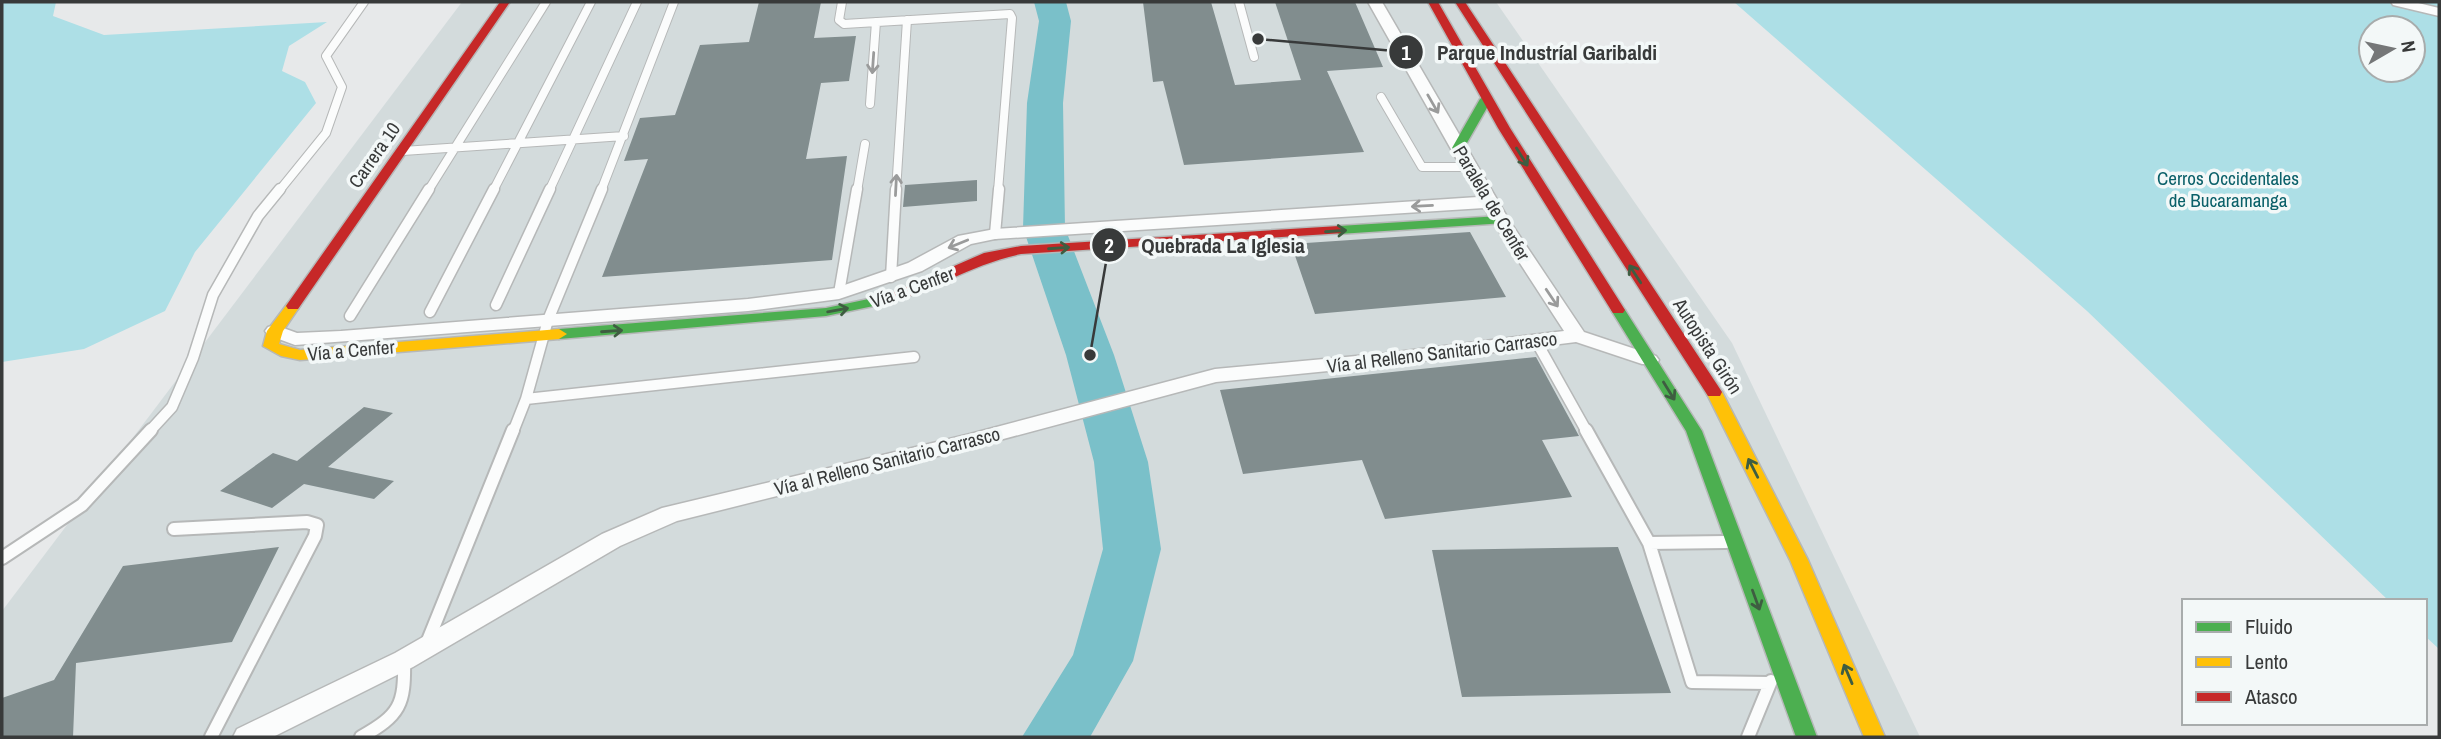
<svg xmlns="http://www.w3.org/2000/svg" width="2441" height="739" font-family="'Archivo Narrow',sans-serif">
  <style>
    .built { fill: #d3dbdc }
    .green { fill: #addfe6; fill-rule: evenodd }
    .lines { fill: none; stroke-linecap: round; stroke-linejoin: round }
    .river { fill: #7ac0c9; fill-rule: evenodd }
    .building { fill: #818d8e }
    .lane-far2-casing { stroke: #b6b8b8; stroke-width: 10 }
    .lane-far1-casing { stroke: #b6b8b8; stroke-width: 13 }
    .lane-casing { stroke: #b6b8b8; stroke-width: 16 }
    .street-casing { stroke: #b6b8b8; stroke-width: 3 }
    .fast-casing { stroke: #b6b8b8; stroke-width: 3 }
    .slow-casing { stroke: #b6b8b8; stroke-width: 3 }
    .jam-casing { stroke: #b6b8b8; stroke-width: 3 }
    .lane-far2 { stroke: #fbfcfc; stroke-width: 8 }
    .lane-far1 { stroke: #fbfcfc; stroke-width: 10 }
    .lane { stroke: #fbfcfc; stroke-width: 12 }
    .street { fill: #fbfcfc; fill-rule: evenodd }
    .fast { fill: #4caf50; fill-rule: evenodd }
    .slow { fill: #ffc107; fill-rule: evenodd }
    .jam { fill: #c62828; fill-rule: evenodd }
    .oneway { stroke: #9a9b9b }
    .oneway2 { stroke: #3e5d41 }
    .labels { text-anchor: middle; stroke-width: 7; stroke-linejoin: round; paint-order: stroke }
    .street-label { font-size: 19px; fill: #383a3a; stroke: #f3f8f8 }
    .park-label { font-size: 19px; fill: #0b6069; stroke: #f3f8f8 }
    .leader { fill: none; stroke: #383a3a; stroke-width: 2.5 }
    .callout-dot { fill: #383a3a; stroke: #f3f8f8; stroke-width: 2.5 }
    .mark-label { font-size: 21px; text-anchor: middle; font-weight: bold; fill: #fff }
    .callout-label { font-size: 21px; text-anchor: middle; font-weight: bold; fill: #383a3a; stroke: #f3f8f8; stroke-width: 7; stroke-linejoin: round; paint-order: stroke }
  </style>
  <rect width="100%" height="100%" fill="#e7e9ea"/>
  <!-- built -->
  <path class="built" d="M462,2H1496L1732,343L1920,737H2V611Z"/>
  <!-- green -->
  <path class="green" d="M2,2H56L53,16L104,35L327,22L289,46L282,71L305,82L316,103L195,252L165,311L84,349L2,362Z
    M1734,2H2439V649L2425,636V601H2389L2087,311ZM2371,28H2413V70H2371Z"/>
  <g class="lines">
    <!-- river -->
    <path class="river" d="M1034,2H1066L1071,21L1063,103L1065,228L1114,355L1148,462L1161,549L1133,661L1090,737H1022L1073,655L1103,549L1094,462L1066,355L1023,228L1027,103L1039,21Z"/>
  </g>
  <!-- building -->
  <path class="building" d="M759,2H821L814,38L856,36L849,81L821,83L806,159L847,156L832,260L602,277L648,159L624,161L640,118L675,115L700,45L749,42Z
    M1143,2H1211L1235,85L1301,80L1275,2H1355L1383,67L1327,71L1364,152L1184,165L1163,81L1153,82Z
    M977,180V201L903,207L905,185Z
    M1470,232L1506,297L1315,314L1291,244Z
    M1536,357L1579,436L1542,440L1572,497L1385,519L1362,460L1243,474L1220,390Z
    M364,407L393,413L328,467L394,481L374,499L304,484L272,508L220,491L273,453L297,461Z
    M279,547L232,642L76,663L73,737H2V698L54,680L123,566Z
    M1618,547L1671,693L1462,697L1432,550Z"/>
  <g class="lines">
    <defs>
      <path id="lane-far2" d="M842,2L839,20L844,24L1010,14L1012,18L998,191
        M1239,2L1254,57
        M1381,97L1422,167H1469
        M870,104L876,22
        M403,151L624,136
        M279,191L326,133L342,87L326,56L364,2
        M428,191L546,2
        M493,191L591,2
        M549,191L637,2
        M601,191L674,2
        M857,191L865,144
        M896,191L907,20"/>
      <path id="lane-far1" d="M995,234L999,189
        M891,277L896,189
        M839,293L857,189
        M496,305L550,189
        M430,312L494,189
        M350,316L429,189
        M1536,341L1587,432
        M526,399L914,357
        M149,432L172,407L193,358L213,295L258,216L280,189
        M513,432L526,399L548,320L602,189"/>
      <path id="lane" d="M1586,430L1649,543L1692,682L1769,683
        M174,529L307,522L317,525L315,536L211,737
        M1649,543L1726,542
        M2,558L82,505L151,430
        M427,643L513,430
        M361,737C400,715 405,705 404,660
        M1748,737L1771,681"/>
      <path id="street" d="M1368,2H1382L1509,220L1584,332L1656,356L1659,360L1656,364H1642L1576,342L1389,365L1216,382L970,448L677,521L620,546L413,667L273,737H233L237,729L395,653L602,534L662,508L970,434L1215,369L1389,353L1564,331L1484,208L995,239L971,244L922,271L839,299L748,311L295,345L268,335L265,331L268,327L275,325L297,333L341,331L748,299L836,288L908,263L958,236L995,229L1478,197Z
        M2391,2H2414L2439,8V16L2393,5Z"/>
      <path id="fast" d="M1486,95L1492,99L1464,148L1462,151H1454L1452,148L1480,99Z
        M1500,216L1505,217L1507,220L1505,223L1339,234L1332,230L1339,226Z
        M878,297L885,301L883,304L826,316L559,339L551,334L559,329L826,308Z
        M1618,306L1625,310L1702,431L1817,737H1796L1686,431L1611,310Z"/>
      <path id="slow" d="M293,302L300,306L283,331L279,344L300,350L559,329L567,334L559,339L300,360L281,356L263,346L267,331L288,303Z
        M1714,387L1722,392L1808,560L1885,737H1864L1790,560L1706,392Z"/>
      <path id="jam" d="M500,2H510L298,309H288L286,306L288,303Z
        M1428,2H1438L1510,128L1625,310L1623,313H1613L1611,310L1498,128Z
        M1455,2H1465L1722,392L1720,396H1708Z
        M1339,226L1346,230L1344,233L1021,254C971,264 928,294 878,305L871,301L873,298L890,294L984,253L1021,246Z"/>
    </defs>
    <!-- lane-far2 casing -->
    <use href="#lane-far2" class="lane-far2-casing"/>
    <!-- lane-far1 casing -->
    <use href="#lane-far1" class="lane-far1-casing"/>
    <!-- lane casing -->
    <use href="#lane" class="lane-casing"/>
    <!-- street casing -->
    <use href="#street" class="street-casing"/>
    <!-- fast casing -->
    <use href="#fast" class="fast-casing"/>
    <!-- slow casing -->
    <use href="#slow" class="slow-casing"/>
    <!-- jam casing -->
    <use href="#jam" class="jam-casing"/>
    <!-- lane-far2 -->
    <use href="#lane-far2" class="lane-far2"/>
    <!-- lane-far1 -->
    <use href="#lane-far1" class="lane-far1"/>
    <!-- lane -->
    <use href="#lane" class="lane"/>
    <!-- street -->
    <use href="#street" class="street"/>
    <!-- fast -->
    <use href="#fast" class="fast"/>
    <!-- slow -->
    <use href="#slow" class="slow"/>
    <!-- jam -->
    <use href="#jam" class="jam"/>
  </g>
  <!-- one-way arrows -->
  <defs><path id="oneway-shaft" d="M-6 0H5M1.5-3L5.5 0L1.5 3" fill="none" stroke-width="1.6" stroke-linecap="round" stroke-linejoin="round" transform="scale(1.75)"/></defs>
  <g class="oneway">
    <use href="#oneway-shaft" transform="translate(873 63) rotate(94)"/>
    <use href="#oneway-shaft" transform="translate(1433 104) rotate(60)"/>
    <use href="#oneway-shaft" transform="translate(896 185) rotate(-87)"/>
    <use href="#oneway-shaft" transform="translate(1422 206) rotate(177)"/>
    <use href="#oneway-shaft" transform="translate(958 244) rotate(158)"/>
    <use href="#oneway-shaft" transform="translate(1552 298) rotate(56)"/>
  </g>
  <g class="oneway2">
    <use href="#oneway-shaft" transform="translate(1522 157) rotate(58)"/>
    <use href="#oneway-shaft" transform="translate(1336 231) rotate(-4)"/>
    <use href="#oneway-shaft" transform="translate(1059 248) rotate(-4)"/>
    <use href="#oneway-shaft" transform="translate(1635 274) rotate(-123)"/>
    <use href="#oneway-shaft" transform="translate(838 310) rotate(-10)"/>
    <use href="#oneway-shaft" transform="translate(612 331) rotate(-4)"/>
    <use href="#oneway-shaft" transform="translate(1669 391) rotate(58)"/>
    <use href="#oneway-shaft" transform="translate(1753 468) rotate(-117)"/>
    <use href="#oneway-shaft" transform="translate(1756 600) rotate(70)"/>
    <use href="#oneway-shaft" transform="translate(1848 674) rotate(-113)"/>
  </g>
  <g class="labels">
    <!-- street labels -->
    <g class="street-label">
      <text transform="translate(374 155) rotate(-55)" y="7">Carrera 10</text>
      <text transform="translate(1492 203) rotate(59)" y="7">Paralela de Cenfer</text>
      <text transform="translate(912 287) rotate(-20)" y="7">Vía a Cenfer</text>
      <text transform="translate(1708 346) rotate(57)" y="7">Autopista Girón</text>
      <text transform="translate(351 350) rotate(-5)" y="7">Vía a Cenfer</text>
      <text transform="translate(1442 352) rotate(-7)" y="7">Vía al Relleno Sanitario Carrasco</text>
      <text transform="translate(887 461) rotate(-14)" y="7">Vía al Relleno Sanitario Carrasco</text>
    </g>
    <!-- park labels -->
    <g class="park-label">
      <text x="2228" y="185">Cerros Occidentales<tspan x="2228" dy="22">de Bucaramanga</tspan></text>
    </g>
  </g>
  <!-- callouts -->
  <path class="leader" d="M1258 39L1406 52M1090 355L1109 245"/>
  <g class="callout-dot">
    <circle cx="1258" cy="39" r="7"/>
    <circle cx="1090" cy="355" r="7"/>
    <circle cx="1406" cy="52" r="18"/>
    <circle cx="1109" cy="245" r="18"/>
  </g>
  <g class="mark-label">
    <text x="1406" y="60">1</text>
    <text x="1109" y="253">2</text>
  </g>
  <g class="callout-label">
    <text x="1547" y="60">Parque Industríal Garibaldi</text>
    <text x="1223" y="253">Quebrada La Iglesia</text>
  </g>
  <!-- border -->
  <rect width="2441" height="739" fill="none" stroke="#383a3a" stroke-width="7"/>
  <!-- legend -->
  <rect x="2182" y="599" width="245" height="126" fill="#f3f8f8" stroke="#a8acac" stroke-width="2"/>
  <rect x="2196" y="622" width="35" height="10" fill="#4caf50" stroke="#a8acac" stroke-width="2"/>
  <text x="2245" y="634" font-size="21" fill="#383a3a">Fluido</text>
  <rect x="2196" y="657" width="35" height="10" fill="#ffc107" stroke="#a8acac" stroke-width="2"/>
  <text x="2245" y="669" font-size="21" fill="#383a3a">Lento</text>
  <rect x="2196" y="692" width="35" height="10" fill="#c62828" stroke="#a8acac" stroke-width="2"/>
  <text x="2245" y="704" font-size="21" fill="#383a3a">Atasco</text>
  <!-- north arrow -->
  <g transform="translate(2392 49) rotate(81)"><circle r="33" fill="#f3f8f8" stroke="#a8acac" stroke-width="2"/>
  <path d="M0-5L12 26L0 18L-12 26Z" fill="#757778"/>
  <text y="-10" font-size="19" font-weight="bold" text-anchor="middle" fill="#383a3a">N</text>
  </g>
</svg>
